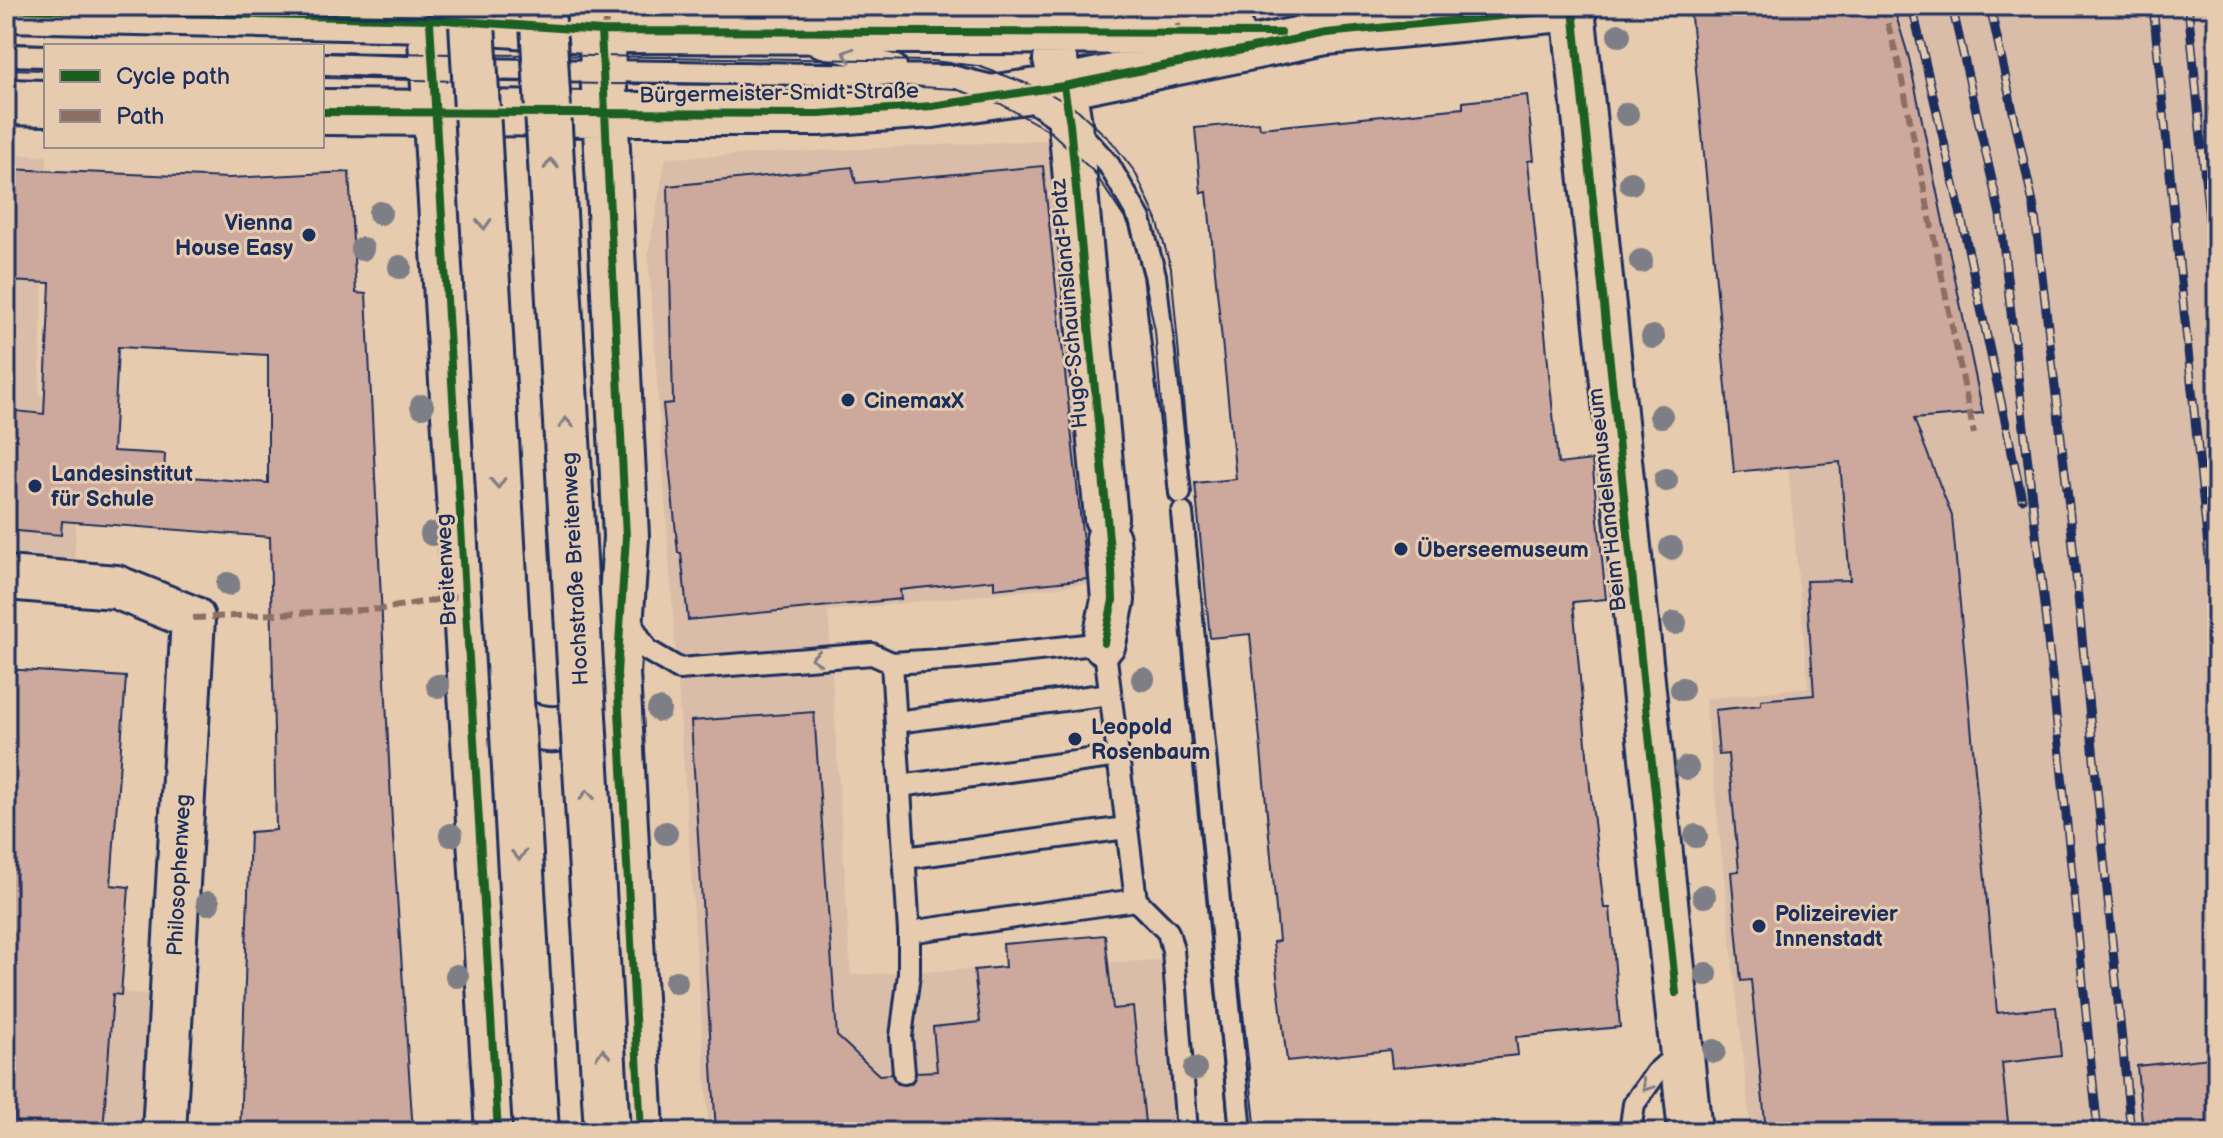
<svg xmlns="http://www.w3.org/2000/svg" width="2223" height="1138" font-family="'Balsamiq Sans',sans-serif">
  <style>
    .built { fill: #dabda8 }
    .building { fill: #cda89c; stroke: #1b2f5e; stroke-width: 2; fill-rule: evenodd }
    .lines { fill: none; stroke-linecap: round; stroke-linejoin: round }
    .lane-casing { stroke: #1b2f5e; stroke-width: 26 }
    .street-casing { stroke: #1b2f5e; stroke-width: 48 }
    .secondary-casing { stroke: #1b2f5e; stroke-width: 50 }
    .lane { stroke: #e6cbae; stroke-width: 20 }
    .street { stroke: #e6cbae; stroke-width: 42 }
    .secondary { stroke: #e6cbae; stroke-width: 44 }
    .tram { stroke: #1b2f5e; stroke-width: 2 }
    .rail-casing { stroke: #1b2f5e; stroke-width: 9 }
    .rail { stroke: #e6cbae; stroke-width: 6; stroke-dasharray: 18; stroke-linecap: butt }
    .highway-bridge-casing { stroke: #1b2f5e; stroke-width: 50; stroke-linecap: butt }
    .highway-bridge { stroke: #e6cbae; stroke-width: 44 }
    .quiet { stroke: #8d6e63; stroke-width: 6; stroke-dasharray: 12 6; stroke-linecap: butt }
    .cycleway-casing { stroke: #e6cbae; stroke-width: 13 }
    .cycleway { stroke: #1b5e20; stroke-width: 8 }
    .tree { fill: #7e7f86 }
    .oneway { stroke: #807d86 }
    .poi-dot { fill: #1b2f5e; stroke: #e6cbae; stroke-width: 3 }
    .labels { text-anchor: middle; stroke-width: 6; stroke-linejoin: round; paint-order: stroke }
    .street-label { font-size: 22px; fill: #1b2f5e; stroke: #e6cbae }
    .poi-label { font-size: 22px; font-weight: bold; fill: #1b2f5e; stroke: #e6cbae; text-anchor: start }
  </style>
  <rect width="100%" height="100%" fill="#e6cbae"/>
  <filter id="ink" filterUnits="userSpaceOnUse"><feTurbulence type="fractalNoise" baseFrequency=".0125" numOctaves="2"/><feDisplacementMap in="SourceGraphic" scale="16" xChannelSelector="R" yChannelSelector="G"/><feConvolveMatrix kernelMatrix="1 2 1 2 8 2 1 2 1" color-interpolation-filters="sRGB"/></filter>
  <g filter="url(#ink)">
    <!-- built -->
    <path class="built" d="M1709,6H2217V1132H1751L1705,699L1808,687L1788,465Z
      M1048,140L1096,583L828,611L851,975L1161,960L1174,1132H709L648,254L666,158Z
      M6,154L47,156L39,395L80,398L74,583L6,578Z
      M6,984L160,995L152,1132H6Z"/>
    <!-- building -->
    <path class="building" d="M1690,6H1893L1909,58L1983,413L1914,419L1952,516L1997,1013L2056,1007L2061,1056L2002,1063L2009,1132H1766L1751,980L1741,981L1731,872L1739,871L1728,754L1719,755L1715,710L1761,705V700L1814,695L1806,581L1850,580L1840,462L1734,472Z
      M1527,95L1534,160L1528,161L1558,464L1592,460L1606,599L1573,602L1590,787L1604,908H1610L1620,1027L1516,1037L1518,1055L1392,1068L1390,1050L1287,1061L1273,942L1279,941L1250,634L1210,638L1195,483L1236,479L1207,192L1201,193L1195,128L1259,122L1260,128L1463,108V102Z
      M1043,166L1087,579L994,589V580L900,590L901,599L688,620L681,553H678L663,404L673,403L668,186L852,167L856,183Z
      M6,169L229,178L349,172L356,293L366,294L392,822L413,1132H240L250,832L276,830L270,537L62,521L61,535L6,530V410L44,414L50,283L6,281ZM118,347L268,355V483L164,475L165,454L113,451Z
      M6,669L126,677L111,885L129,887L121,995L113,994L103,1132H13L14,1108H6Z
      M814,712L837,1036L879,1075L891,1074L898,1084H911L917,1072L937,1071L933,1027L980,1022L974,970L1005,967L1003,944L1105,935L1113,1009L1133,1007L1145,1123L1104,1127L1105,1132H716L691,721Z
      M2210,1058L2217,1132H2143L2137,1066Z"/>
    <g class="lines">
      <defs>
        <path id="lane" d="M819,46L896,66
          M6,55L46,56
          M322,64L437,68
          M469,69L951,76L992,86
          M1023,95L1081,134L1109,165L1140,219L1155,275L1180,493
          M1182,513L1241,1132
          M627,617L647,650L679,669L872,654L892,663L956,659L1104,643L1136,900L1168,932L1173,950L1187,1132
          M892,663L909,932V974L901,1037L904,1073
          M896,722L1110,694
          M900,786L1118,756
          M905,858L1126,828
          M909,932L1136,900
          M1630,1132L1634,1104L1656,1073L1682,1050"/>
        <path id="street" d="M601,31L1233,33
          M1055,60L1064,86L1070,124L1106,518
          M606,114H819L932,106L1064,86L1326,33L1573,9L1690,1132
          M6,578L116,587L193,618L164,1132
          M1104,643L1113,600L1108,539"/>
        <path id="secondary" d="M429,6L498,1132
          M600,6L626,537L617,673L641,1132
          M6,9L430,19L601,31
          M6,102L46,103
          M322,112L606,114
          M482,699C523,731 576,749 606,693"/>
      </defs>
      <!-- lane casing -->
      <use href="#lane" class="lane-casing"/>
      <!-- street casing -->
      <use href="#street" class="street-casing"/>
      <!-- secondary casing -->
      <use href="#secondary" class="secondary-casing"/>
      <!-- lane -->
      <use href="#lane" class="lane"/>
      <!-- street -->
      <use href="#street" class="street"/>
      <!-- secondary -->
      <use href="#secondary" class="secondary"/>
      <!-- tram -->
      <path class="tram" d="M6,43L124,46
        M322,52L932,61L978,66L1042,89L1078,110L1112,142L1135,172L1157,220L1171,268L1191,487
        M6,69L46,70
        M322,78L605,84L904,86L955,89L1001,104L1051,132L1094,172L1129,225L1144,276L1155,331L1169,499
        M1193,507L1228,876L1256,1132
        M1171,518L1186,694L1229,1132"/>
      <defs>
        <path id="rail" d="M1912,6L1956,193L2022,499
          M1952,6L2000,215L2052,676L2098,1132
          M1990,6L2034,208L2039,250L2069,506L2131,1132
          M2153,6L2217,636
          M2188,6L2217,300"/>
      </defs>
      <!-- rail casing -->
      <use href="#rail" class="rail-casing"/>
      <!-- rail -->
      <use href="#rail" class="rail"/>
      <defs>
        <path id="highway-bridge" d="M471,6L536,1132
          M542,6L607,1132"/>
      </defs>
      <!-- highway-bridge casing -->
      <use href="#highway-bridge" class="highway-bridge-casing"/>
      <!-- highway-bridge -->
      <use href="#highway-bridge" class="highway-bridge"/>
      <!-- quiet -->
      <path class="quiet" d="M1176,6L1179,33
        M1883,6L1898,61L1974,434
        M601,31L615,6
        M193,618L382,609L465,595"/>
      <defs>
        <path id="cycleway" d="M429,6L498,1132
          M6,9L430,19L601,31L1281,33
          M601,31L626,537L617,673L641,1132
          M1064,86L1070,124L1112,571L1113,600L1104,643
          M322,112L819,114L932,106L1064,86L1326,33L1573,9L1676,993"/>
      </defs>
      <!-- cycleway casing -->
      <use href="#cycleway" class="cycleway-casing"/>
      <!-- cycleway -->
      <use href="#cycleway" class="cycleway"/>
    </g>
    <!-- trees -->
    <g class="tree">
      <circle cx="1619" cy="35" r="12"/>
      <circle cx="1627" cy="114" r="12"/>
      <circle cx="1631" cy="183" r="12"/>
      <circle cx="380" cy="213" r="12"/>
      <circle cx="362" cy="249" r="12"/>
      <circle cx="1641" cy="261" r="12"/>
      <circle cx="400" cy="267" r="12"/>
      <circle cx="1653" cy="337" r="12"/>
      <circle cx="422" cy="406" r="12"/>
      <circle cx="1661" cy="416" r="12"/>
      <circle cx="1666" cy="480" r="12"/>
      <circle cx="432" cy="534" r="12"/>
      <circle cx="1671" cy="548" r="12"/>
      <circle cx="228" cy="584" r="12"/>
      <circle cx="1675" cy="623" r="12"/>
      <circle cx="1143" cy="679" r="12"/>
      <circle cx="438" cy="686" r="12"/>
      <circle cx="1682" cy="689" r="12"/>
      <circle cx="659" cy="710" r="12"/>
      <circle cx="1687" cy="768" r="12"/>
      <circle cx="666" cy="833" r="12"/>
      <circle cx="451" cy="835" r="12"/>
      <circle cx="1696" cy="836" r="12"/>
      <circle cx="1704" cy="896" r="12"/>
      <circle cx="208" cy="903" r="12"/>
      <circle cx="1706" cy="974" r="12"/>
      <circle cx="457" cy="976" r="12"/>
      <circle cx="676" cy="982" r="12"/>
      <circle cx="1714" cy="1051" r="12"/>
      <circle cx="1195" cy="1069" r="12"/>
    </g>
    <!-- one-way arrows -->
    <defs><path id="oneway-chevron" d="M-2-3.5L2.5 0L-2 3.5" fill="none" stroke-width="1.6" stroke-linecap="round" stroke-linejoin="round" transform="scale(2)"/></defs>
    <g class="oneway">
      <use href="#oneway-chevron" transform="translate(848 54) rotate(-164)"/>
      <use href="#oneway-chevron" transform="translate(551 164) rotate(-93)"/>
      <use href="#oneway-chevron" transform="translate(484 224) rotate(87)"/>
      <use href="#oneway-chevron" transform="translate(566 423) rotate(-93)"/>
      <use href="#oneway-chevron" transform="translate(498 483) rotate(87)"/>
      <use href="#oneway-chevron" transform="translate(816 658) rotate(175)"/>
      <use href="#oneway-chevron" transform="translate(587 795) rotate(-93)"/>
      <use href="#oneway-chevron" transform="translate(519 855) rotate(87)"/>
      <use href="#oneway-chevron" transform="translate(603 1054) rotate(-93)"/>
      <use href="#oneway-chevron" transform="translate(1647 1086) rotate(125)"/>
    </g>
  </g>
  <!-- markers -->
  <g class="poi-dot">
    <circle cx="309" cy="235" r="8"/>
    <circle cx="848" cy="400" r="8"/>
    <circle cx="35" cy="486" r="8"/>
    <circle cx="1401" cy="549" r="8"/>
    <circle cx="1075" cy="739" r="8"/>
    <circle cx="1759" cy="926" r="8"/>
  </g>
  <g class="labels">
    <!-- street labels -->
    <g class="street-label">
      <text transform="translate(779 92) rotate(-1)" y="8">Bürgermeister-Smidt-Straße</text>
      <text transform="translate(1068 304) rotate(-95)" y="8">Hugo-Schauinsland-Platz</text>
      <text transform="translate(1606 500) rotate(-96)" y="8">Beim Handelsmuseum</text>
      <text transform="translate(574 569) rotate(-93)" y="8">Hochstraße Breitenweg</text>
      <text transform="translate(445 570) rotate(-93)" y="8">Breitenweg</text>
      <text transform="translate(178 875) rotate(-87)" y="8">Philosophenweg</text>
    </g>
    <!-- poi labels -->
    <g class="poi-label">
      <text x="293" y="230" text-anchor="end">Vienna<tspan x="293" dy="25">House Easy</tspan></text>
      <text x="864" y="408">CinemaxX</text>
      <text x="51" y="481">Landesinstitut<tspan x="51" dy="25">für Schule</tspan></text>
      <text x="1417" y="557">Überseemuseum</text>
      <text x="1091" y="734">Leopold<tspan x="1091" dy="25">Rosenbaum</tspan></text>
      <text x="1775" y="921">Polizeirevier<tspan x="1775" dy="25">Innenstadt</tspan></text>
    </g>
  </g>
  <!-- margin -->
  <rect width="2223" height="1138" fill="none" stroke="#e6cbae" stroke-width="32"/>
  <rect x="16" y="16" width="2191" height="1106" fill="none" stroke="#1b2f5e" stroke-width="3" filter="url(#ink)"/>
  <!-- legend -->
  <rect x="44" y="44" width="280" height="104" fill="#e6cbae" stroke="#958d8e" stroke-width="2"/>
  <rect x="60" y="70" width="40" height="12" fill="#1b5e20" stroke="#958d8e" stroke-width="2"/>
  <text x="116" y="84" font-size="24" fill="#1b2f5e">Cycle path</text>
  <rect x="60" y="110" width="40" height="12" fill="#8d6e63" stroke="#958d8e" stroke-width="2"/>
  <text x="116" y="124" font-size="24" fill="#1b2f5e">Path</text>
</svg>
